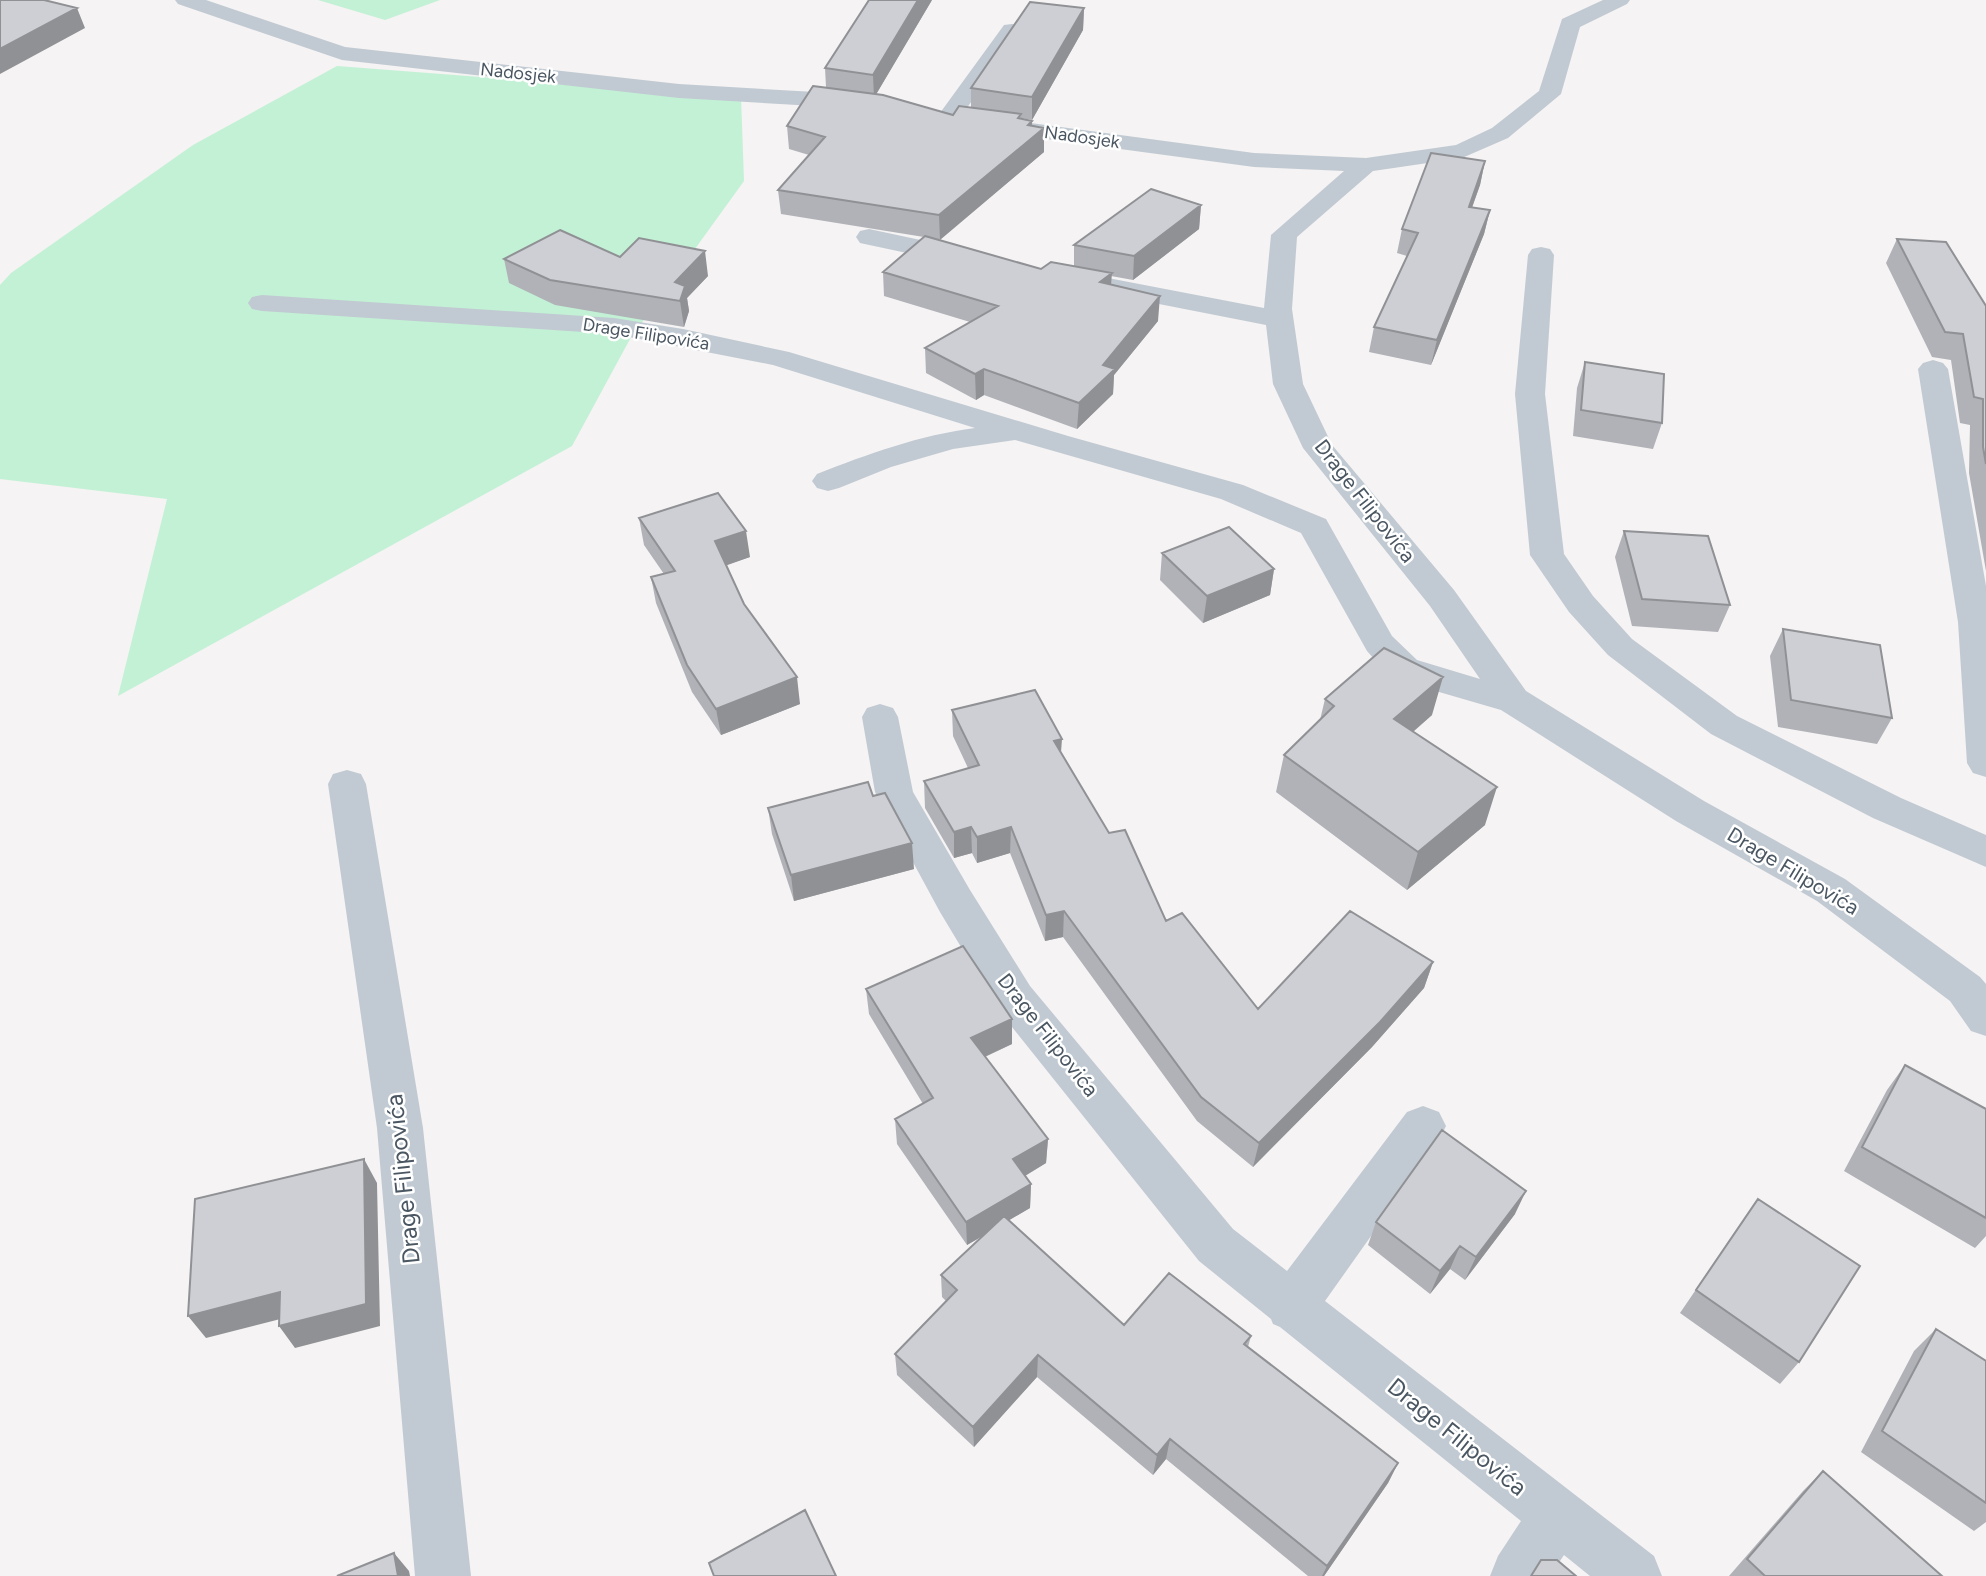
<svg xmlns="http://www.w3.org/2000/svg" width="1986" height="1576" font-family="Figtree,sans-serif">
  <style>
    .green { fill: #c3f1d5 }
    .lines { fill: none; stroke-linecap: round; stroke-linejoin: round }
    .minor { fill: #c1cad2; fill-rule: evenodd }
    .wall { fill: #b0b2b7 }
    .shaded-wall { fill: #909195 }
    .building { fill: #cdcfd5; stroke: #909195; stroke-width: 2 }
    .labels { text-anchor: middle; stroke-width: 5; stroke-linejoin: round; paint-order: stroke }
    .far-street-label { font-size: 18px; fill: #4a5661; stroke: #fff }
    .street-label { font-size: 21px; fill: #4a5661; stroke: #fff }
    .near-street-label { font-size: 24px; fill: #4a5661; stroke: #fff }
  </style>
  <rect width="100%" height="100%" fill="#f5f3f3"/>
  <!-- green -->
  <path class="green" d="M318,0H440L385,20Z
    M337,66L741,97L744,181L630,339L572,446L118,696L167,499L0,479V285L11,273L193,145Z"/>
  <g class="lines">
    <!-- minor -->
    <path class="minor" d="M175,0H206L345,47L679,84L815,92L863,100L867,105L863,110L855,112L815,106L679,98L342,60L178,4Z
      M1603,0H1630L1627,4L1580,27L1561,94L1508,138L1462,158L1373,171L1297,237L1292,309L1303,384L1332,445L1454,590L1526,691L1704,801L1845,879L1980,977L1986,984V1036L1971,1031L1950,1001L1817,901L1676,821L1501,710L1391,678L1367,651L1301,533L1221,499L1015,440L953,449L891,467L839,488L828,491L817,488L812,481L817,474C868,454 920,435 975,428L773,365L614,334L262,311L252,309L248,303L252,297L262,295L614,318L683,329L789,352L1068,436L1243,485L1326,519L1392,636L1417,660L1480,679L1430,606L1303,448L1273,384L1266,325L1108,294L1098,292L1094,286L1098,280L1108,278L1264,308L1271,235L1344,171L1254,167L994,132L986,130L982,125L986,120L994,118L1254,153L1366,158L1456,145L1492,128L1539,91L1562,19Z
      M1012,24L1020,25L1023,30L956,123H940L936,118L940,113L1004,25Z
      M869,229L972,251L976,257L972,263L963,265L860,243L856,237L860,231Z
      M1541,247L1550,249L1554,255L1545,394L1564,554L1593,596L1632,639L1737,716L1901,798L1986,835V867L1873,818L1711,734L1608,655L1569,612L1530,555L1515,394L1528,255L1532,249Z
      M1933,360L1943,363L1948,369L1986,586V777L1973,773L1967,763L1958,622L1918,369L1923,363Z
      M880,704L893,708L898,717L913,792L970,890L1030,986L1233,1229L1287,1271L1407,1112L1423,1106L1439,1112L1446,1126L1439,1140L1325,1301L1654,1556L1662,1576H1590L1564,1555L1550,1576H1490L1498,1556L1521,1521L1280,1327L1273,1324L1271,1319L1199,1261L1000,1012L940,912L875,792L862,717L867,708Z
      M347,770L361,774L366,784L423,1128L471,1576H415L377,1128L328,784L333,774Z"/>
  </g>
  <!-- wall -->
  <path class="wall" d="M932,0L876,94L953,115L971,108V88L1084,8L1083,30L1032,120L1021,118L1032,121L1031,125L1044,152L939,240L1041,269L1074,266V245L1201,205L1199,229L1133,280L1111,276V284L1158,321L1114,375L1113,394L1077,429L984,395L976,400L926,373L925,348L970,322L884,296L883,272L924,237L781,214L778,190L809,155L789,149L787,126L826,87L825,68Z
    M1485,161L1480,185L1472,208L1490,210L1484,234L1431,365L1369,352L1374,327L1407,256L1397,253L1402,229Z
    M1897,239L1986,306V571L1969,473L1970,425L1960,423L1951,360L1932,357L1886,263Z
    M620,257L708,276L687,298L689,311L684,327L555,305L509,283L504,259Z
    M1585,362L1662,423L1653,449L1573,436L1577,388Z
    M639,518L750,557L726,565L744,604L800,704L721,735L692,692L656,603L651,577L664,574L644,545Z
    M1624,531L1730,605L1718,632L1632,626L1615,557Z
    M1162,553L1274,569L1270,595L1203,623L1160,580Z
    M1783,629L1892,718L1877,744L1778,727L1770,656Z
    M1325,699L1432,715L1413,732L1485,825L1407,890L1276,792L1284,755L1320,720Z
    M952,710L1061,752L1109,833L1166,921L1258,1009L1433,962L1424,988L1372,1047L1253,1167L1197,1121L1063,937L1045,941L1010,853L977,863L972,853L954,858L925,808L924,781L968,768L953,736Z
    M768,808L914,869L794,901L772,834Z
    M866,989L1012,1019V1044L985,1057L1048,1139L1046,1163L1025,1176L1031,1184L1030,1208L1009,1220L1124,1325L1251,1336L1248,1347L1398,1463L1388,1483L1324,1576H1308L1166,1459L1153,1475L1037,1377L974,1447L897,1375L895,1354L946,1301L942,1297L941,1275L983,1236L967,1245L897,1144L895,1119L923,1104L869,1014Z
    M1905,1065L1986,1109V1236L1975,1248L1844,1171L1887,1090Z
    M1515,1214L1465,1280L1450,1269L1430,1294L1368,1245L1376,1222Z
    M1742,1222L1799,1362L1780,1384L1680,1313Z
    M1936,1329L1986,1361V1522L1974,1531L1861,1452L1914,1351Z
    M1823,1471L1942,1576H1729L1803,1491Z"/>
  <!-- shaded-wall -->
  <path class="shaded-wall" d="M918,0H932L874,98L873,75Z
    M77,8L85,28L0,74V49Z
    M1084,8L1083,30L1032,120V97Z
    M1032,121L1031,139L1044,128V152L940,240L939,215Z
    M1485,161L1480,185L1463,232L1469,207Z
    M1201,205L1199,229L1133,280L1134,256Z
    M1490,210L1484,234L1431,365L1437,340Z
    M705,251L708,276L687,298L689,311L684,327L680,301L675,282Z
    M1112,273L1110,298L1100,282Z
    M1160,296L1158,321L1114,375L1113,394L1077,429L1079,403L1103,365Z
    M984,369V395L976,400L975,374Z
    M746,531L750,557L719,568L715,541Z
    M1274,569L1270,595L1203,623L1207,596Z
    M797,677L800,704L721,735L716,709Z
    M1443,677L1432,715L1384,757L1394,719Z
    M1062,739L1060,766L1054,741Z
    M1497,787L1485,825L1407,890L1418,852Z
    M971,827L972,853L954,858V832Z
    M1011,827L1010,853L977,863V837Z
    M912,843L914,869L794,901L791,875Z
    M1064,911L1063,937L1045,941L1046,915Z
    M1433,962L1424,988L1372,1047L1253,1167L1259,1143Z
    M1012,1019V1044L971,1063V1038Z
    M1048,1139L1046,1163L1013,1183V1159Z
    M364,1159L377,1183L380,1326L295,1348L279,1326Z
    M1031,1184L1030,1208L967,1245L966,1222Z
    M1526,1191L1515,1214L1465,1280L1476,1257Z
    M1460,1246L1450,1269L1430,1294L1440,1271Z
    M280,1292L296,1315L206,1338L188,1316Z
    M1038,1355L1037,1377L974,1447L973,1427Z
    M1170,1439L1166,1459L1153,1475L1157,1455Z
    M1398,1463L1388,1483L1324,1576H1322L1327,1566Z
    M394,1553L409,1571L410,1576H398Z"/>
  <!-- building -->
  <path class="building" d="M0,0H44L77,8L0,49Z
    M869,0H918L873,75L825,68Z
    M1030,2L1084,8L1032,97L971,88Z
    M813,86L883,95L953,115L959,106L1021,114L1018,118L1032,121L1028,125L1044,128L939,215L778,190L825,137L787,126Z
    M1431,153L1485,161L1469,207L1490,210L1437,340L1374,327L1418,233L1402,229Z
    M1151,189L1201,205L1134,256L1074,245Z
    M560,230L620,257L639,238L705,251L675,282L685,286L680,301L550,280L504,259Z
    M925,236L1041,269L1051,262L1112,273L1100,282L1160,296L1103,365L1115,369L1079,403L984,369L975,374L925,348L998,306L883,272Z
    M1897,239L1946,242L1986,306V464L1983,447V399L1974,397L1963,334L1945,332Z
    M1585,362L1664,374L1662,423L1581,410Z
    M718,493L746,531L715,541L744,604L797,677L716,709L687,665L651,577L675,571L639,518Z
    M1229,527L1274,569L1207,596L1162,553Z
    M1624,531L1708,536L1730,605L1642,599Z
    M1783,629L1880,645L1892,718L1791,700Z
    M1384,648L1443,677L1394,719L1497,787L1418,852L1284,755L1334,706L1325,699Z
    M1035,690L1062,739L1054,741L1109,833L1125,830L1166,921L1182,913L1258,1009L1350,911L1433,962L1380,1022L1259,1143L1201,1097L1064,911L1046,915L1011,827L977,837L971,827L954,832L924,781L979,765L952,710Z
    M868,782L873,796L885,793L912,843L791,875L768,808Z
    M963,946L1012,1019L971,1038L1048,1139L1013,1159L1031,1184L966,1222L895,1119L933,1098L866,989Z
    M1905,1065L1986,1109V1218L1862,1147Z
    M1442,1130L1526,1191L1476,1257L1460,1246L1440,1271L1376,1222Z
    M364,1159L366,1304L279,1326L280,1292L188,1316L195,1199Z
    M1758,1199L1860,1266L1799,1362L1696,1290Z
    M1004,1216L1124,1325L1169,1273L1251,1336L1244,1344L1398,1463L1327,1566L1170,1439L1157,1455L1038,1355L973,1427L895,1354L957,1290L941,1275Z
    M1936,1329L1986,1361V1503L1882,1431Z
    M1823,1471L1942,1576H1765L1747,1559Z
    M805,1510L836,1576H714L709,1563Z
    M394,1553L398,1576H337Z
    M1541,1560H1557L1576,1576H1531Z"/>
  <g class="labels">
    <!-- far-street labels -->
    <g class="far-street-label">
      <text transform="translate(518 73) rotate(6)" y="6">Nadosjek</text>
      <text transform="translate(1082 137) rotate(8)" y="6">Nadosjek</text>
      <text transform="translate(646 334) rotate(9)" y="6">Drage Filipovića</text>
    </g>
    <!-- street labels -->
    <g class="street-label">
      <text transform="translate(1365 501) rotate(52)" y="7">Drage Filipovića</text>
      <text transform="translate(1793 871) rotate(31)" y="7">Drage Filipovića</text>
      <text transform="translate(1048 1035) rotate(52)" y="7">Drage Filipovića</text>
    </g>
    <!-- near-street labels -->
    <g class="near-street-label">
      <text transform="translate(403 1179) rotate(-96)" y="8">Drage Filipovića</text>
      <text transform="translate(1457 1437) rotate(39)" y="8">Drage Filipovića</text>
    </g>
  </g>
</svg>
